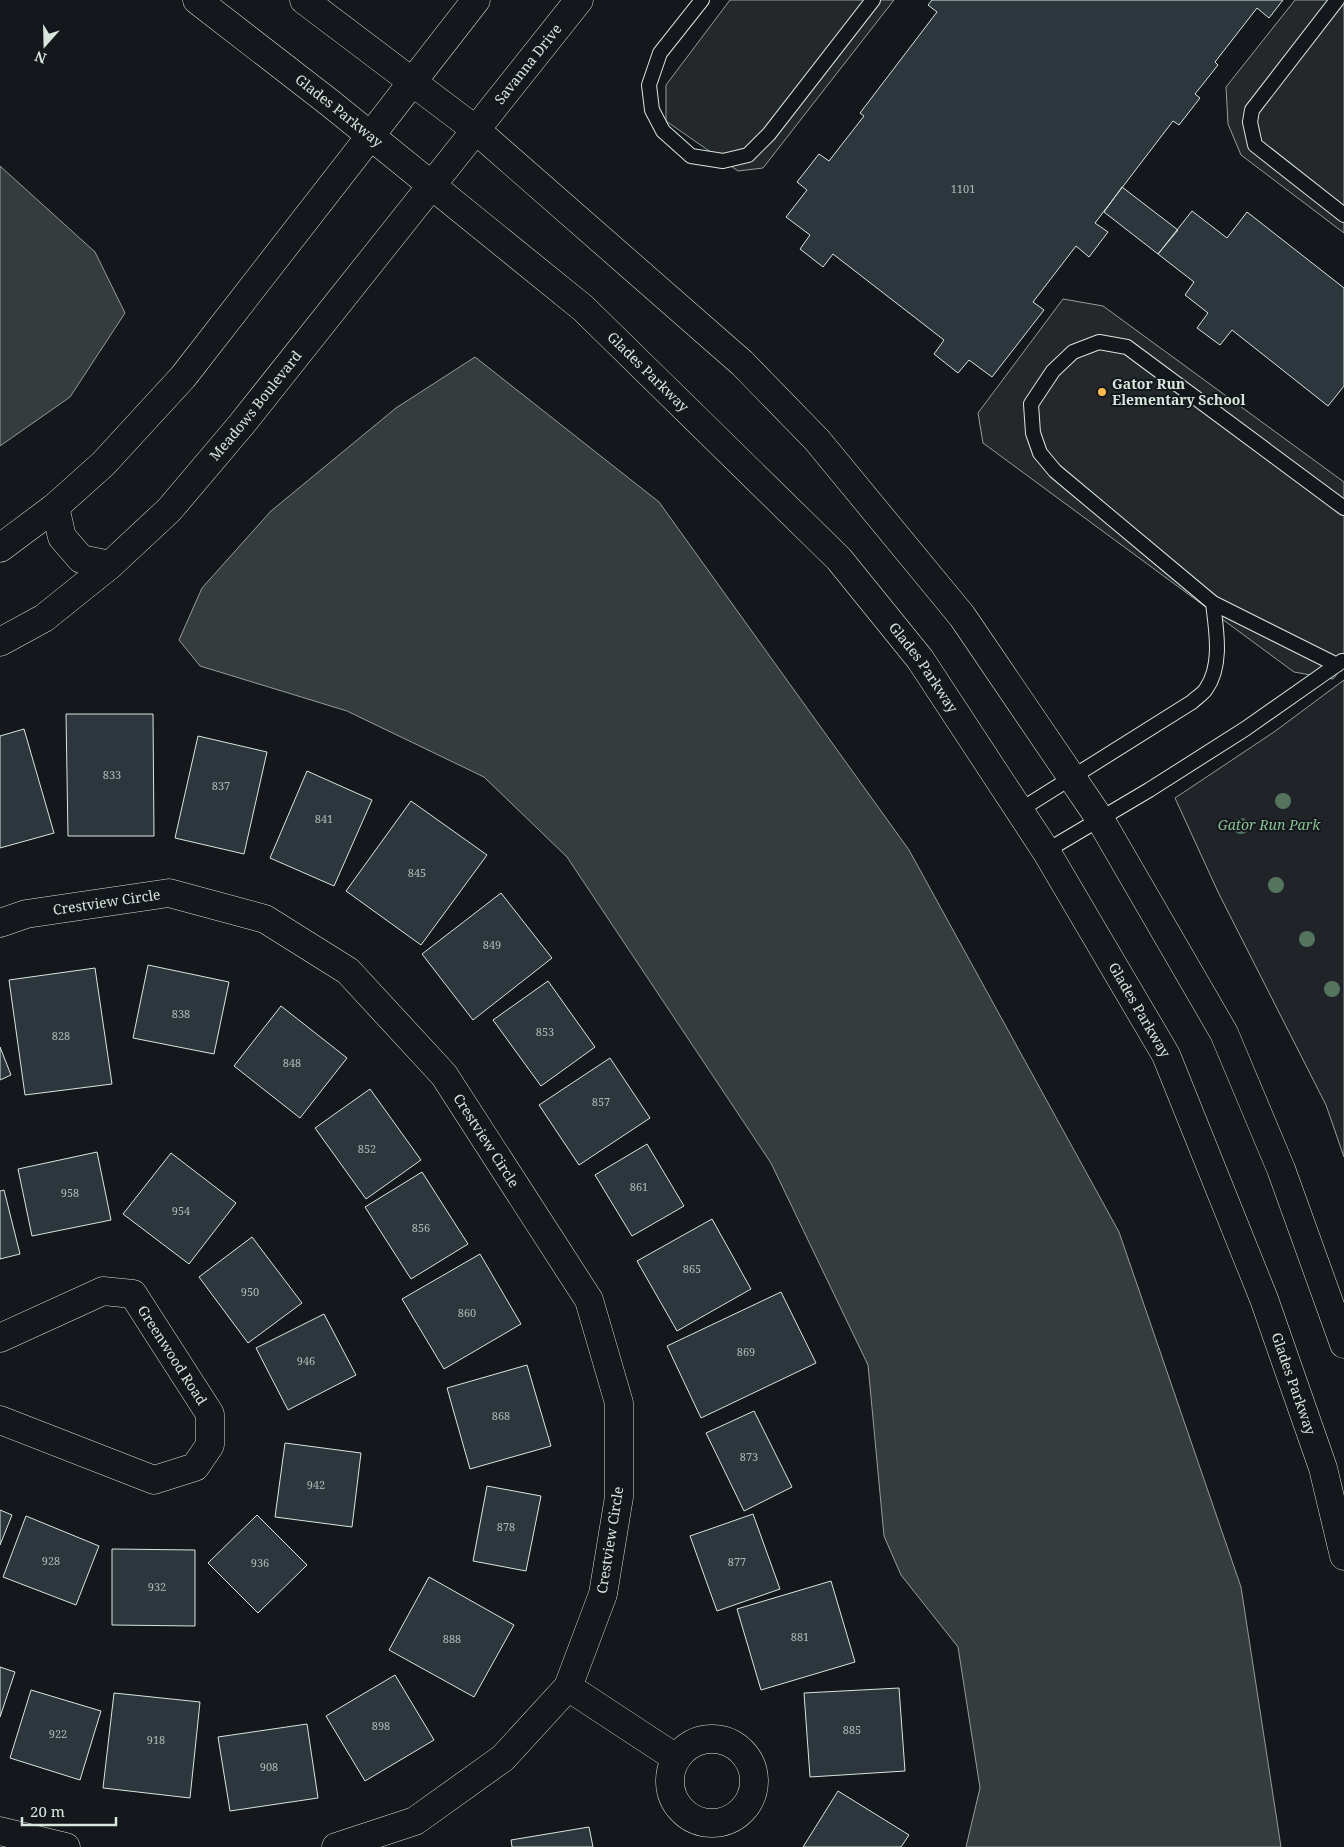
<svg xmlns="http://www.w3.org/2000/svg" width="1344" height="1847" font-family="'Noto Serif',serif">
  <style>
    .green { fill: #202428; stroke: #939e99 }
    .parking { fill: #24282b; stroke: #939e99 }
    .water { fill: #363b3e; stroke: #939e99 }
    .building { fill: #2c363c; stroke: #d8e6dc }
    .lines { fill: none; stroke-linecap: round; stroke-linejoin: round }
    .lane-casing { stroke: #d8e6dc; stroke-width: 16 }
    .street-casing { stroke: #d8e6dc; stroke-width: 29 }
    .primary-casing { stroke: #d8e6dc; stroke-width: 29 }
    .lane { stroke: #14181c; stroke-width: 14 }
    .street { stroke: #14181c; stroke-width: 28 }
    .primary { stroke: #14181c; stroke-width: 28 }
    .tree { fill: #55745f }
    .poi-dot { fill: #ffb74d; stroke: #14181c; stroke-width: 2 }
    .labels { text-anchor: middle; stroke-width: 4; stroke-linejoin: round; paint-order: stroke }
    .number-label { font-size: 11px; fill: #adbab4 }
    .street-label { font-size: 14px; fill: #d8e6dc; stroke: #14181c }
    .poi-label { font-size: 14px; font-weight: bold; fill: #d8e6dc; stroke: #14181c; text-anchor: start }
    .park-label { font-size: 14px; font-style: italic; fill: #8ac095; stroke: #14181c }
  </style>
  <rect width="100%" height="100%" fill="#14181c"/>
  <!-- green -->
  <path class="green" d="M1344,680V1157L1326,1105L1219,894L1175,798L1274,732Z"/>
  <!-- parking -->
  <path class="parking" d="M730,0H894L763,168L738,171L666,121V85Z
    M1295,0H1344V233L1241,155L1228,124L1226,87Z
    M1063,299L1103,306L1344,482V666L1333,679L1294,672L983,443L978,413Z"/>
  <!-- water -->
  <path class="water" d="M0,166L95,252L125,313L70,397L0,446Z
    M475,357L659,502L909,850L1119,1232L1241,1587L1281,1847H966L980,1788L958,1647L901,1575L884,1536L868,1365L771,1163L567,857L484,777L347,711L200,666L179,640L202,588L271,511L396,408Z"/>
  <!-- building -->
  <path class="building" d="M932,0H1283L1269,18L1257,8L1215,62L1218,65L1195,94L1200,98L1179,125L1173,121L1095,223L1108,232L1089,257L1076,246L1033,302L1044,310L992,377L969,360L958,373L934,354L944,340L833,254L823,267L800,249L810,235L786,217L807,190L797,182L819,154L829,161L864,116L860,113L937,12L928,5Z
    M1122,187L1178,230L1158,254L1104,212Z
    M1192,211L1227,238L1247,212L1344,288V386L1328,406L1232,330L1220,345L1197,328L1208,313L1185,295L1194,282L1158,254Z
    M66,714H153L154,836H68Z
    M24,729L54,833L0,848V736Z
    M198,736L267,752L244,854L175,838Z
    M307,771L372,800L334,886L270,858Z
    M411,801L487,855L421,945L346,891Z
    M501,893L552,958L473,1020L422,954Z
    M148,965L229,982L214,1054L133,1038Z
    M95,968L112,1084L25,1095L9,980Z
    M548,981L595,1047L541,1086L493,1020Z
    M281,1006L347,1058L300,1118L234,1066Z
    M0,1047L11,1075L0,1080Z
    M610,1058L650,1118L579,1165L539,1105Z
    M370,1089L421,1160L366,1199L315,1128Z
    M647,1144L684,1206L632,1236L595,1175Z
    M97,1152L111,1220L32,1236L18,1169Z
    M171,1153L236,1203L189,1264L123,1214Z
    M422,1172L468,1244L411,1279L365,1207Z
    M4,1190L20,1254L0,1259V1191Z
    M712,1219L751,1289L677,1331L637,1261Z
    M252,1237L302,1303L248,1343L199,1277Z
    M480,1254L521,1324L444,1369L402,1299Z
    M781,1292L816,1363L701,1418L667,1346Z
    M324,1314L356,1375L288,1410L256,1348Z
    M527,1365L551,1446L470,1469L447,1388Z
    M754,1411L792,1487L744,1511L706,1433Z
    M285,1443L361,1453L352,1527L275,1517Z
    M487,1486L541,1496L526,1571L473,1561Z
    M0,1510L12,1515L0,1545Z
    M753,1514L780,1589L717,1611L690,1536Z
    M257,1515L307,1565L258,1613L208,1563Z
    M26,1516L99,1546L76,1605L3,1577Z
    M112,1549L195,1550V1626L112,1625Z
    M429,1577L514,1625L474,1697L389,1650Z
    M831,1581L855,1662L761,1690L737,1609Z
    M0,1667L15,1672L0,1717Z
    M395,1675L434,1740L365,1781L326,1716Z
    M899,1688L905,1771L810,1777L804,1693Z
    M31,1690L101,1711L80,1780L10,1758Z
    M114,1693L200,1702L190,1798L103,1788Z
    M307,1724L318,1798L230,1811L218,1737Z
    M838,1791L909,1835L901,1847H803Z
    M589,1827L593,1847H512L511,1840Z"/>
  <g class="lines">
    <defs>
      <path id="lane" d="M702,0L660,53L649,85L652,110L663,131L691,156L723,161L748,155L769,134L873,0
        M1337,0L1252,110L1250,122L1255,145L1344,215
        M1337,665L1213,603L1055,471L1040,453L1033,433L1031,404L1053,371L1073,352L1099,342L1127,347L1344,508
        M1020,810L1192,702C1196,698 1203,694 1206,689C1223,665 1216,629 1213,603
        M1046,851L1149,790L1245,729L1342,661"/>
      <g id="street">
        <path d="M55,507L62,537L81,559L110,565"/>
        <path d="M0,548L55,507L103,464L183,377L476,0"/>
        <path id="s1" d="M0,642L44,618L110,565L169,510L241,425L579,0"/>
        <path id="s2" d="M0,923L26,914L169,893L265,919L348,971L444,1075L589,1300L619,1403V1497L603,1594L568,1687L503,1758L415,1821L336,1847"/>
        <path id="s3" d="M0,1338L103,1291L133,1294L210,1414V1445L195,1467L154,1480L0,1420"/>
        <path d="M568,1687L676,1758"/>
        <circle cx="712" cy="1781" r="42"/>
        <path d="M0,1831L66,1847"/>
      </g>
      <g id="primary">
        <path id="s4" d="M197,0L330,103L583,308L839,559L920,659L1046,851L1166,1055L1264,1299L1323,1468L1344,1556"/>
        <path d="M304,0L476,130L742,363L817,440L962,616L1100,819L1224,1033L1281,1169L1344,1344"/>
      </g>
    </defs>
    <!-- lane casing -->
    <use href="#lane" class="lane-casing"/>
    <!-- street casing -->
    <use href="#street" class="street-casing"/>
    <!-- primary casing -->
    <use href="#primary" class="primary-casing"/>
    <!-- lane -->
    <use href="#lane" class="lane"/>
    <!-- street -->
    <use href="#street" class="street"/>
    <!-- primary -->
    <use href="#primary" class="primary"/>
  </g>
  <!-- trees -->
  <g class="tree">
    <circle cx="1283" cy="801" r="8"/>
    <circle cx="1241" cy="826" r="8"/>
    <circle cx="1276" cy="885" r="8"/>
    <circle cx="1307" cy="939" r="8"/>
    <circle cx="1332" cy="989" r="8"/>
  </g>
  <!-- markers -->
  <circle class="poi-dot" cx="1102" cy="392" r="5"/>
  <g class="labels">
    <!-- number labels -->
    <g class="number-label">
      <text x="963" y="193">1101</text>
      <text x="112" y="779">833</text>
      <text x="221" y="790">837</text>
      <text x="324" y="823">841</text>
      <text x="417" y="877">845</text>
      <text x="492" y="949">849</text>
      <text x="181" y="1018">838</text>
      <text x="545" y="1036">853</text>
      <text x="61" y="1040">828</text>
      <text x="292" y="1067">848</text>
      <text x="601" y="1106">857</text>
      <text x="367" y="1153">852</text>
      <text x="639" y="1191">861</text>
      <text x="70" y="1197">958</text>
      <text x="181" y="1215">954</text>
      <text x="421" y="1232">856</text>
      <text x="692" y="1273">865</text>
      <text x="250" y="1296">950</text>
      <text x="467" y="1317">860</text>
      <text x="746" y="1356">869</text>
      <text x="306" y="1365">946</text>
      <text x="501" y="1420">868</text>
      <text x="749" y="1461">873</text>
      <text x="316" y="1489">942</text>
      <text x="506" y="1531">878</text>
      <text x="51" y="1565">928</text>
      <text x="737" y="1566">877</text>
      <text x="260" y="1567">936</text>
      <text x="157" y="1591">932</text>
      <text x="800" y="1641">881</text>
      <text x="452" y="1643">888</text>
      <text x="381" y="1730">898</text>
      <text x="852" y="1734">885</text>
      <text x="58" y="1738">922</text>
      <text x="156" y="1744">918</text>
      <text x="269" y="1771">908</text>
    </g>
    <!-- street labels -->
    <g class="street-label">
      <text dy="5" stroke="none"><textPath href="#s1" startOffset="788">Savanna Drive</textPath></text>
      <text dy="5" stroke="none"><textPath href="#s4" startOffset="180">Glades Parkway</textPath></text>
      <text dy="5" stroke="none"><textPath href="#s4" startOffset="585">Glades Parkway</textPath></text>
      <text dy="5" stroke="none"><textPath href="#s1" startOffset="351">Meadows Boulevard</textPath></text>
      <text dy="5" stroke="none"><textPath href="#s4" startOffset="990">Glades Parkway</textPath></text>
      <text dy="5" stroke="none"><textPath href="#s2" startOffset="109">Crestview Circle</textPath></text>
      <text dy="5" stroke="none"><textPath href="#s4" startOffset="1395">Glades Parkway</textPath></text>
      <text dy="5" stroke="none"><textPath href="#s2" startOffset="589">Crestview Circle</textPath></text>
      <text dy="5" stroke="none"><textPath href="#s3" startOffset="216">Greenwood Road</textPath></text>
      <text dy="5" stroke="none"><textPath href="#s4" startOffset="1800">Glades Parkway</textPath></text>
      <text transform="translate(610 1540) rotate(-81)" y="5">Crestview Circle</text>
    </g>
    <!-- poi labels -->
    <g class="poi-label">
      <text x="1112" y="389">Gator Run<tspan x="1112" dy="16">Elementary School</tspan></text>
    </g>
    <!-- park labels -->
    <g class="park-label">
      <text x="1269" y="830">Gator Run Park</text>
    </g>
  </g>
  <!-- north arrow -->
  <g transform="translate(45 45) rotate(200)" stroke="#14181c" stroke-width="4" paint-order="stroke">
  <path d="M0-4L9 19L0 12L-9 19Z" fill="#d8e6dc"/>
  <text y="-8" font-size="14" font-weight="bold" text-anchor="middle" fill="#d8e6dc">N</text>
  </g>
  <!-- scale -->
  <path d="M22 1817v8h94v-8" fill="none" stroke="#d8e6dc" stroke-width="2.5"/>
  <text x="30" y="1817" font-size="15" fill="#d8e6dc" stroke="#14181c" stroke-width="4" paint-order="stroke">20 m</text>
</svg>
